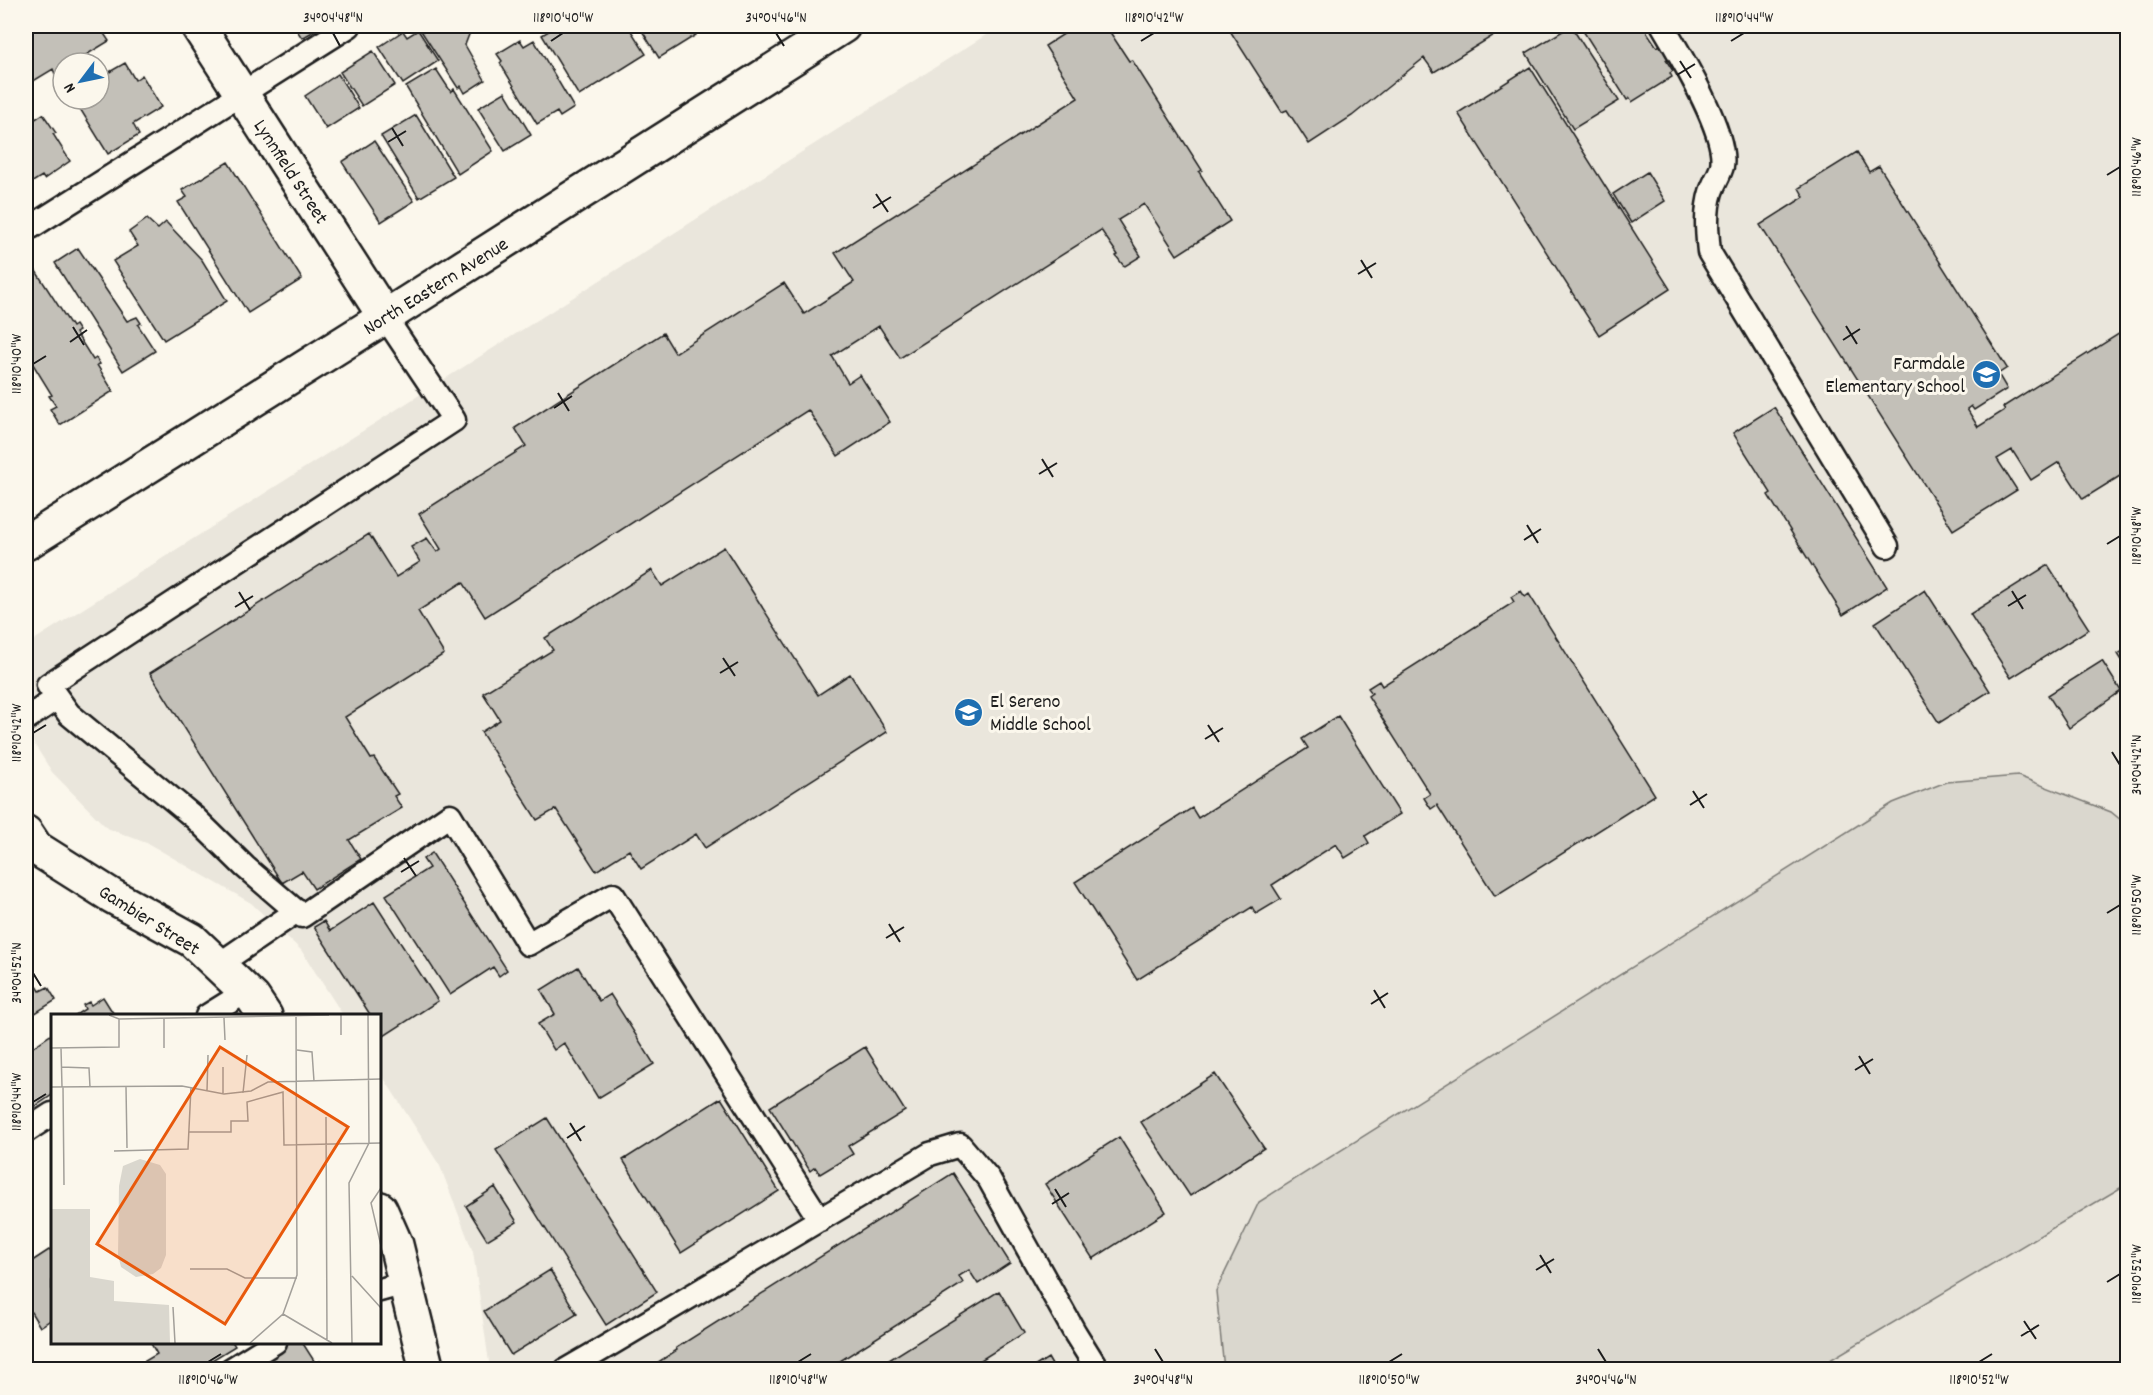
<svg xmlns="http://www.w3.org/2000/svg" width="2153" height="1395" font-family="Dekko,sans-serif">
  <style>
    .built { fill: #eae6dc }
    .green { fill: #dad7ce; stroke: #7b7a75; stroke-width: 1.5 }
    .building { fill: #c3c0b8; stroke: #1c1c1c; stroke-width: 1.5 }
    .lines { fill: none; stroke-linecap: round; stroke-linejoin: round }
    .service-casing { stroke: #1c1c1c; stroke-width: 27 }
    .minor-casing { stroke: #1c1c1c; stroke-width: 38 }
    .tertiary-casing { stroke: #1c1c1c; stroke-width: 38 }
    .secondary-casing { stroke: #1c1c1c; stroke-width: 38 }
    .service { stroke: #fbf7ec; stroke-width: 22 }
    .minor { stroke: #fbf7ec; stroke-width: 33 }
    .tertiary { stroke: #fbf7ec; stroke-width: 33 }
    .secondary { stroke: #fbf7ec; stroke-width: 33 }
    .ticks { fill: none; stroke: #1c1c1c; stroke-width: 2 }
    .labels { text-anchor: middle; stroke-width: 6; stroke-linejoin: round; paint-order: stroke }
    .street-label { font-size: 20px; fill: #1c1c1c; stroke: #fbf7ec }
    .poi-label { font-size: 20px; fill: #1c1c1c; stroke: #fbf7ec; text-anchor: end }
    .inset-road { fill: none; stroke: #a29f99; stroke-width: 1.5 }
    .view { fill: #e8590c; fill-opacity: 0.15; stroke: #e8590c; stroke-width: 3 }
    .inset-edge { fill: none; stroke: #1c1c1c; stroke-width: 3 }
    .neatline { fill: none; stroke: #1c1c1c; stroke-width: 2 }
    .ticks-label { font-size: 15px; text-anchor: middle; fill: #1c1c1c }
  </style>
  <rect width="100%" height="100%" fill="#fbf7ec"/>
  <filter id="ink" filterUnits="userSpaceOnUse"><feTurbulence type="fractalNoise" baseFrequency=".0167" numOctaves="2"/><feDisplacementMap in="SourceGraphic" scale="12" xChannelSelector="R" yChannelSelector="G"/><feConvolveMatrix kernelMatrix="1 2 1 2 8 2 1 2 1" color-interpolation-filters="sRGB"/></filter>
  <g filter="url(#ink)">
    <!-- built -->
    <path class="built" d="M1000,26H2127V1369H490L473,1252L440,1166L380,1072V1016L343,1015L301,950L251,903L149,844L107,828L52,772L26,731V645Z"/>
    <!-- green -->
    <path class="green" d="M2018,776L2111,812L2127,825V1184L1815,1369H1224L1216,1291L1259,1202L1893,803L1946,782Z"/>
    <!-- building -->
    <path class="building" d="M29,26H99L109,41L73,63H63V69L55,74L53,69L27,85L26,28Z
      M294,26H323L302,38Z
      M418,26H472L474,30L470,32L465,45L485,80L465,93L461,86L458,88Z
      M557,26H628L646,54L579,96L542,35Z
      M639,26H689L696,35L659,58Z
      M1076,26H1106L1129,61L1132,60L1202,170L1199,172L1230,221L1177,255L1144,204L1118,220L1141,256L1125,266L1123,265L1116,256L1118,255L1101,230L900,358L879,326L832,356L848,383L860,375L890,422L838,456L808,410L485,617L463,582L418,611L444,654L345,717L371,759L374,758L398,794L394,796L402,808L349,840L361,859L314,889L302,871L282,883L150,673L369,534L396,577L420,562L411,547L427,538L437,552L441,549L419,514L526,446L515,428L663,333L675,353L784,283L804,314L854,282L835,253L1078,98L1045,46Z
      M1227,26H1509L1434,72L1424,58L1352,116L1309,144L1287,110L1282,112Z
      M1571,26L1619,101L1573,129L1526,53Z
      M1580,26H1643L1657,47L1662,44L1670,57L1666,60L1673,71L1670,73L1672,77L1632,102L1630,98L1627,100Z
      M418,30L438,61L403,84L379,47L403,31L407,37Z
      M520,40L524,46L534,40L574,108L560,117L557,112L537,124L500,63L502,61L497,54Z
      M373,51L395,85L362,106L340,72Z
      M125,63L135,80L142,75L161,107L133,124L139,135L108,154L74,99H99V78Z
      M1530,67L1670,289L1599,335L1458,113Z
      M436,69L451,92L454,89L493,151L458,174L406,87Z
      M338,74L359,108L326,129L305,96Z
      M505,92L531,135L505,151L478,108Z
      M43,114L56,133L53,134L70,161L44,179L42,176L31,183L26,176V125Z
      M416,115L454,177L419,198L381,136Z
      M374,141L414,201L381,222L342,162Z
      M1857,152L1869,172L1879,166L2007,368L1998,374L2007,389L1974,410L1971,406L1967,409L1978,427L2005,410L2003,407L2128,328V471L2083,499L2059,462L2031,480L2012,450L1997,459L2017,490L1953,530L1760,225L1804,197L1799,188Z
      M228,162L302,279L248,313L178,202L187,197L182,190Z
      M1647,172L1665,201L1631,223L1613,194Z
      M147,219L158,229L166,222L202,260L227,301L164,340L113,261L138,246L129,232Z
      M78,248L127,321L137,317L141,323L138,325L155,351L123,371L55,263Z
      M32,265L72,327L75,325L79,331L76,333L93,360L96,358L100,364L97,365L113,391L60,425L50,409L56,406L49,396L52,395L28,356L26,357V269Z
      M1774,407L1887,587L1843,615L1768,495L1771,493L1733,433Z
      M724,547L818,695L850,674L887,732L705,848L696,834L641,869L629,850L596,871L556,809L537,820L481,732L500,720L483,693L553,650L545,638L652,570L662,586Z
      M2048,565L2089,629L2011,678L1970,614Z
      M1925,590L1990,691L1939,723L1875,623Z
      M1521,591L1525,597L1529,594L1655,795L1495,896L1437,805L1431,809L1424,798L1430,794L1368,696L1372,693L1368,688L1379,681L1382,686L1514,602L1511,597Z
      M2128,648V670L2118,654Z
      M2102,661L2121,691L2069,728L2048,695Z
      M1338,716L1400,814L1365,836L1369,843L1345,858L1336,844L1272,885L1281,899L1256,914L1252,907L1137,980L1075,882L1192,808L1198,818L1308,748L1302,739Z
      M432,853L507,970L499,976L493,967L450,995L386,895L429,868L423,859Z
      M374,902L438,1001L384,1036L380,1029V1016H371L314,927L324,921L330,931Z
      M578,967L599,1001L610,994L654,1064L598,1098L564,1043L554,1050L538,1024L555,1014L541,990Z
      M26,968L40,991L48,987L56,1000L26,1019Z
      M103,997L115,1016H74L85,1009L83,1005L89,1002L91,1005Z
      M52,1034V1095L30,1110L32,1113L26,1118V1052Z
      M865,1047L905,1111L848,1146L853,1154L820,1174L815,1167L810,1171L770,1107Z
      M1215,1074L1264,1148L1190,1196L1141,1122Z
      M721,1098L779,1191L681,1253L623,1160Z
      M547,1118L657,1292L606,1325L496,1150Z
      M1119,1137L1166,1212L1093,1259L1045,1184Z
      M953,1173L1010,1263L978,1284L969,1270L959,1276L963,1283L826,1370H646L677,1350L676,1348Z
      M495,1187L517,1222L487,1240L466,1206Z
      M52,1248V1319L40,1327L26,1304V1265Z
      M550,1270L577,1314L511,1355L484,1311Z
      M999,1291L1024,1333L965,1370H873Z
      M150,1342H235L233,1343L235,1346L196,1370H130L157,1354Z
      M287,1342H302L316,1364L320,1361L325,1370H272L274,1368L267,1356Z
      M1048,1358L1055,1370H1029Z"/>
    <g class="lines">
      <defs>
        <path id="service" d="M1663,26C1680,55 1728,133 1722,166C1720,174 1714,183 1711,192C1705,211 1707,232 1709,252L1887,546
          M31,227L349,26
          M385,317L454,420L48,685L69,714L195,818L245,867L302,916L450,815L528,944L613,895L820,1220
          M26,719L57,698
          M218,965L297,911
          M207,1016L247,991
          M26,1131L52,1114
          M380,1290L405,1283
          M230,1370L275,1342
          M566,1370L604,1348L930,1154L960,1145L989,1179L1075,1333L1098,1370"/>
        <path id="minor" d="M198,26L385,317"/>
        <path id="tertiary" d="M26,833L36,848L112,896L192,940L253,998L265,1016
          M380,1209L396,1245L427,1370"/>
        <path id="secondary" d="M26,543L385,317L843,26"/>
      </defs>
      <!-- service casing -->
      <use href="#service" class="service-casing"/>
      <!-- minor casing -->
      <use href="#minor" class="minor-casing"/>
      <!-- tertiary casing -->
      <use href="#tertiary" class="tertiary-casing"/>
      <!-- secondary casing -->
      <use href="#secondary" class="secondary-casing"/>
      <!-- service -->
      <use href="#service" class="service"/>
      <!-- minor -->
      <use href="#minor" class="minor"/>
      <!-- tertiary -->
      <use href="#tertiary" class="tertiary"/>
      <!-- secondary -->
      <use href="#secondary" class="secondary"/>
    </g>
  </g>
  <!-- ticks -->
  <path class="ticks" d="M333,33L340,46M776,33L784,46M551,41L563,33M1141,41L1154,33M1731,41L1744,33M1680,61L1691,78M1677,75L1695,64M392,128L403,146M388,142L406,131M2107,175L2120,167M876,194L888,212M873,208L891,197M1361,260L1372,278M1358,274L1376,263M1846,326L1857,344M73,327L84,345M1843,340L1860,329M70,342L87,330M33,364L46,356M558,393L569,411M554,408L572,396M1042,459L1053,477M1039,474L1057,463M1527,525L1538,543M1524,540L1541,529M2107,544L2120,536M2012,591L2023,609M239,592L250,610M2008,606L2026,595M235,607L253,596M723,658L735,676M720,673L738,662M1208,725L1219,742M33,733L46,725M1205,739L1223,728M2112,752L2120,765M1693,791L1704,808M1690,805L1707,794M404,858L416,876M401,872L419,861M2107,913L2120,905M889,924L900,942M886,938L904,927M33,973L41,986M1374,990L1385,1008M1371,1004L1388,993M1859,1056L1870,1074M1855,1070L1873,1059M33,1102L46,1094M570,1123L581,1141M567,1138L585,1126M1055,1189L1066,1207M1052,1204L1069,1193M1540,1255L1551,1273M1536,1270L1554,1259M2107,1282L2120,1274M2024,1321L2036,1339M2021,1336L2039,1325M1155,1349L1163,1362M1598,1349L1606,1362M208,1362L221,1354M798,1362L811,1354M1389,1362L1402,1354M1979,1362L1992,1354"/>
  <!-- icons -->
  <defs>
    <symbol id="school-disc" viewBox="-11 -11 22 22"><circle r="9.5" fill="#1f6fb2" stroke="#fbf7ec"/><path d="M0-5L7-2L0 1L-7-2ZM-4 1L0 2.5L4 1V4Q0 6-4 4Z" fill="#fff"/></symbol>
  </defs>
  <g fill-rule="evenodd">
    <use href="#school-disc" x="1970" y="358" width="33" height="33"/>
    <use href="#school-disc" x="952" y="696" width="33" height="33"/>
  </g>
  <g class="labels">
    <!-- street labels -->
    <g class="street-label">
      <text transform="translate(292 171) rotate(57)" y="7">Lynnfield Street</text>
      <text transform="translate(435 285) rotate(-32)" y="7">North Eastern Avenue</text>
      <text transform="translate(150 919) rotate(32)" y="7">Gambier Street</text>
    </g>
    <!-- poi labels -->
    <g class="poi-label">
      <text x="1965" y="369">Farmdale<tspan x="1965" dy="23">Elementary School</tspan></text>
      <text x="990" y="707" text-anchor="start">El Sereno<tspan x="990" dy="23">Middle School</tspan></text>
    </g>
  </g>
  <!-- overview -->
  <g transform="translate(51 1014)">
    <rect width="330" height="330" fill="#fbf7ec"/>
    <path d="M89,145L109,151L115,160V241L110,254L102,260L85,263L70,253L67,241L68,172L72,152ZM0,195H39V263L63,267V287L118,291L119,329H0Z" fill="#dad7ce"/>
    <path class="inset-road" d="M58,1L68,5L278,1M290,1V21M173,4L174,26M113,5V34M0,34L68,33V5M10,34L11,73M246,36L261,38L263,67M10,53L38,54L39,73M172,53V79M0,73L131,72L173,80L200,77L217,68L330,65M12,73L13,171M75,73L76,134M156,77L157,41M192,79L196,41M275,103L276,326M138,118H180V107H197L196,88L232,78L233,131L330,129M63,137L137,135L140,73M330,174L320,189L330,232M139,255H176L194,264H246M301,262L330,294M122,293L124,329M232,300L281,329M199,329L232,300L246,261L245,1M301,329L298,169L318,129L317,1"/>
    <path class="view" d="M169,33L297,113L174,310L46,230Z"/>
    <rect width="330" height="330" class="inset-edge"/>
  </g>
  <!-- margin -->
  <rect width="2153" height="1395" fill="none" stroke="#fbf7ec" stroke-width="66"/>
  <!-- north arrow -->
  <g transform="translate(81 81) rotate(238)"><circle r="28" fill="#fbf7ec" stroke="#a29f99" stroke-width="1.5"/>
  <path d="M0-4.5L10 22L0 15L-10 22Z" fill="#1f6fb2"/>
  <text y="-9" font-size="16" font-weight="bold" text-anchor="middle" fill="#1c1c1c">N</text>
  </g>
  <rect x="33" y="33" width="2087" height="1329" class="neatline"/>
  <g class="ticks-label">
    <text x="333" y="22">34°04'48"N</text>
    <text x="563" y="22">118°10'40"W</text>
    <text x="776" y="22">34°04'46"N</text>
    <text x="1154" y="22">118°10'42"W</text>
    <text x="1744" y="22">118°10'44"W</text>
    <text transform="translate(2136 167) rotate(-90)" y="5">118°10'46"W</text>
    <text transform="translate(16 364) rotate(-90)" y="5">118°10'40"W</text>
    <text transform="translate(2136 536) rotate(-90)" y="5">118°10'48"W</text>
    <text transform="translate(16 733) rotate(-90)" y="5">118°10'42"W</text>
    <text transform="translate(2136 765) rotate(-90)" y="5">34°04'42"N</text>
    <text transform="translate(2136 905) rotate(-90)" y="5">118°10'50"W</text>
    <text transform="translate(16 973) rotate(-90)" y="5">34°04'52"N</text>
    <text transform="translate(16 1102) rotate(-90)" y="5">118°10'44"W</text>
    <text transform="translate(2136 1274) rotate(-90)" y="5">118°10'52"W</text>
    <text x="208" y="1384">118°10'46"W</text>
    <text x="798" y="1384">118°10'48"W</text>
    <text x="1163" y="1384">34°04'48"N</text>
    <text x="1389" y="1384">118°10'50"W</text>
    <text x="1606" y="1384">34°04'46"N</text>
    <text x="1979" y="1384">118°10'52"W</text>
  </g>
</svg>
